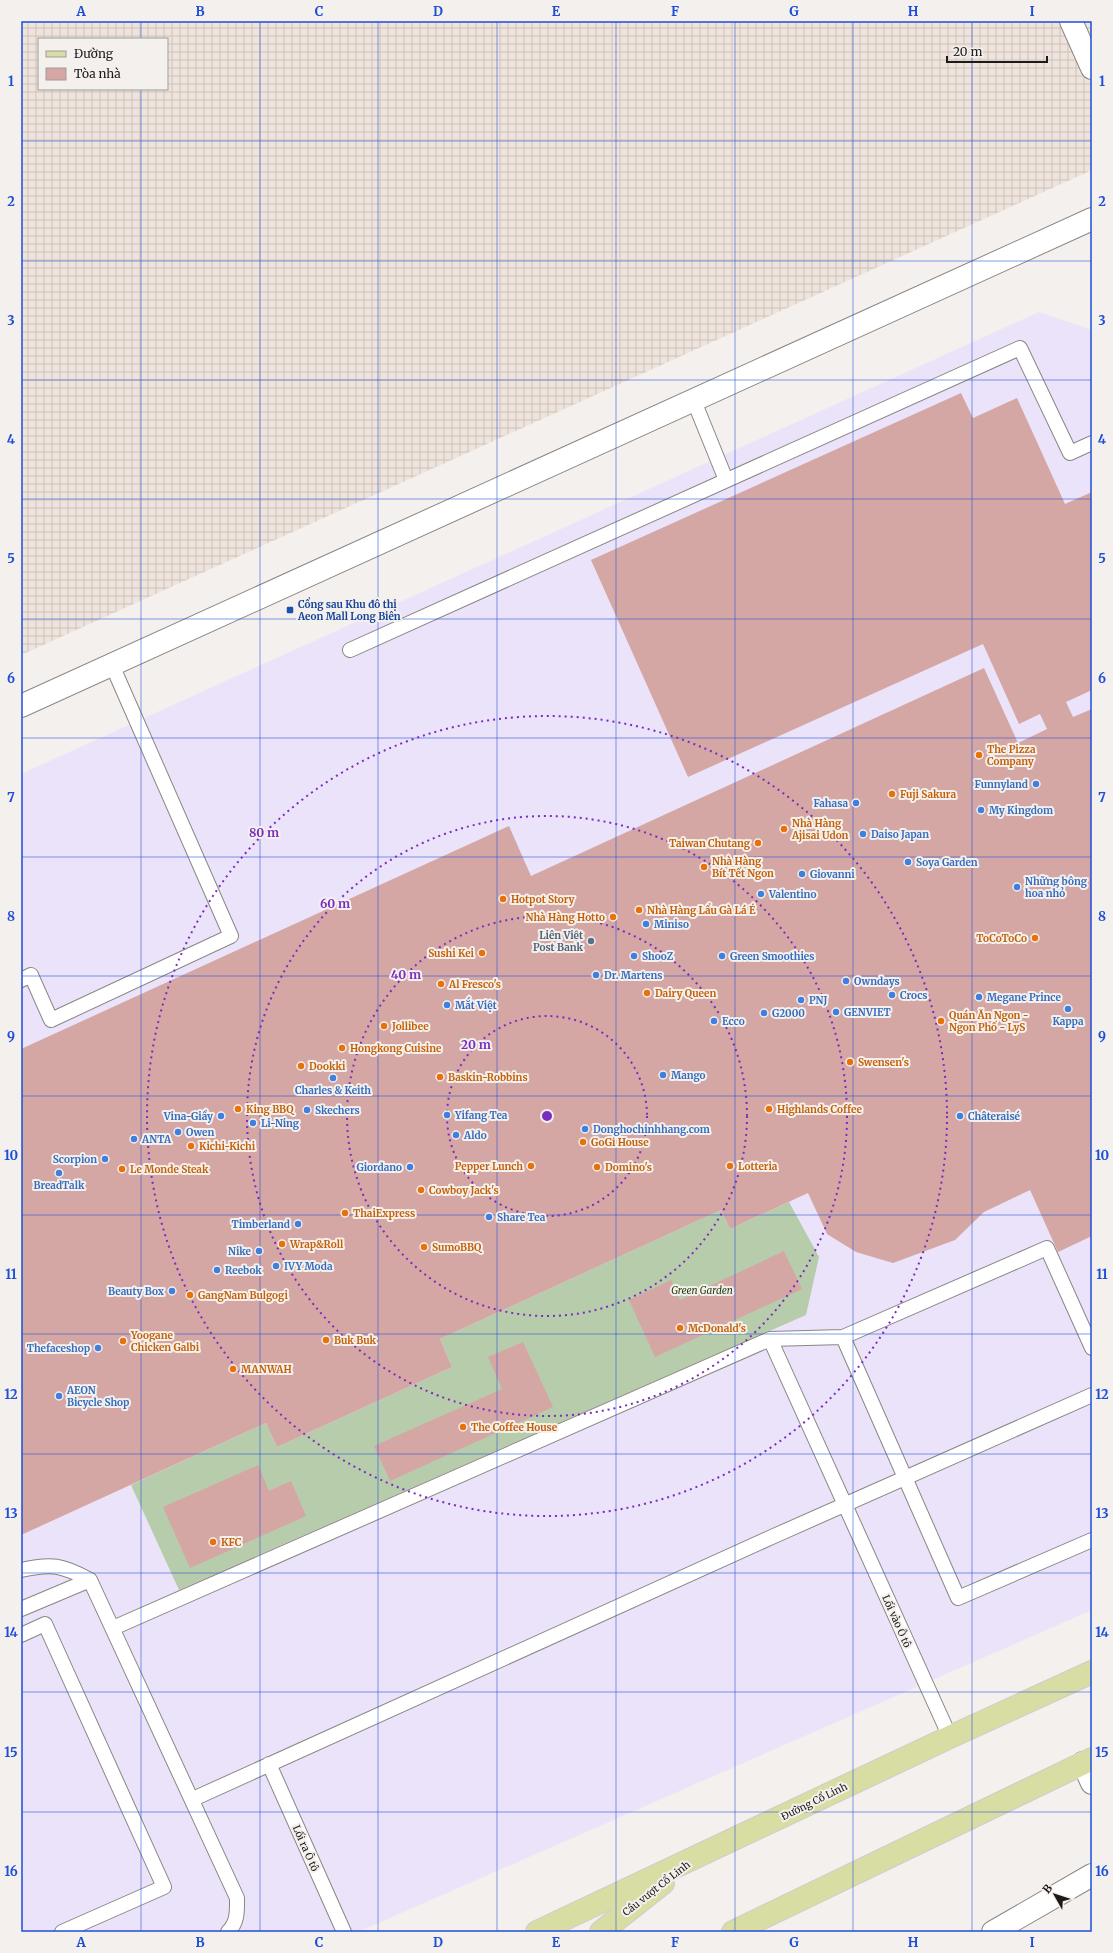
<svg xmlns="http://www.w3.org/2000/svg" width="1113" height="1953" font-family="Merriweather,serif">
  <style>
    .commercial { fill: #eae3f9 }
    .industrial { fill: url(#industrial-grid); fill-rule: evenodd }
    .garden { fill: #b7ccab }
    .building { fill: #d4a7a5 }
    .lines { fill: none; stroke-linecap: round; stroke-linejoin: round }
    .lane-casing { stroke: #8a8683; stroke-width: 16 }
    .street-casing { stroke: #8a8683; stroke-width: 24 }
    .secondary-casing { stroke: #8a8683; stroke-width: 24 }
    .primary-casing { stroke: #cdcdcd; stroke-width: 24 }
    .lane { stroke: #fff; stroke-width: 14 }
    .street { stroke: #fff; stroke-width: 22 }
    .secondary { stroke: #fff; stroke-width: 22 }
    .primary { stroke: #d7dda3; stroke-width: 22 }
    .grid { fill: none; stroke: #1d4ed8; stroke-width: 1; stroke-opacity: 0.55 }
    .ring { fill: none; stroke: #7b2cbf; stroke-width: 2; stroke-dasharray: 2 4 }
    .transit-dot { fill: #1a4fb4; stroke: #f4f0ed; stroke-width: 1.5 }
    .food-dot { fill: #e8710a; stroke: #f4f0ed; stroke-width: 1.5 }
    .shop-dot { fill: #3f7fe0; stroke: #f4f0ed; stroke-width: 1.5 }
    .service-dot { fill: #5c6f8a; stroke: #f4f0ed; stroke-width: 1.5 }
    .labels { text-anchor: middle; stroke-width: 4; stroke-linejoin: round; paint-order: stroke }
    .transit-label { font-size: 10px; font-weight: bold; fill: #164399; stroke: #f4f0ed; text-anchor: start }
    .food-label { font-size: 10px; font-weight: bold; fill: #c56008; stroke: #f4f0ed; text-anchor: start }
    .shop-label { font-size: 10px; font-weight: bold; fill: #366cbe; stroke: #f4f0ed; text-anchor: start }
    .service-label { font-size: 10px; font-weight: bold; fill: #4e5e75; stroke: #f4f0ed; text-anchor: end }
    .park-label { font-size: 10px; font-style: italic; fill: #1f3a07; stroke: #f4f0ed }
    .street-label { font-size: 10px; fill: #1d1b1a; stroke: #f4f0ed }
    .centre { fill: #7b2cbf; stroke: #f4f0ed; stroke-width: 2 }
    .ring-label { font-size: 12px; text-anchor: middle; font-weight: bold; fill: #7b2cbf; stroke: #f4f0ed; stroke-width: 4; stroke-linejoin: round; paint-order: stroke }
    .neatline { fill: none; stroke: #1d4ed8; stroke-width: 1.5 }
    .grid-label { font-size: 13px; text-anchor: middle; font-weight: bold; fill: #1d4ed8 }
  </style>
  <defs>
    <pattern id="industrial-grid" width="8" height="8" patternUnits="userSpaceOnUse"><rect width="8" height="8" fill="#efe4dc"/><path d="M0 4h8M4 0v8" fill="none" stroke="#ccc3bc"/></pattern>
  </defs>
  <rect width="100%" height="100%" fill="#f4f0ed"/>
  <!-- commercial -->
  <path class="commercial" d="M1039,312L1092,330V1610L358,1932H21V774Z"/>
  <!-- industrial -->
  <path class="industrial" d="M21,21H1092V170L21,655ZM39,39H167V89H39Z"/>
  <!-- garden -->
  <path class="garden" d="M789,1202L819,1257L806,1315L179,1590L131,1485L266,1423L277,1447L452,1367L440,1339L721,1210L730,1229Z"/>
  <!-- building -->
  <path class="building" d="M961,393L973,418L1017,398L1065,504L1092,492V690L1066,702L1073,717L1092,709V1236L1058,1252L1030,1190L984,1212L955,1240L893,1263L856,1252L827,1234L808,1193L730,1229L721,1210L440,1339L452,1367L277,1447L266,1423L21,1535V1049L509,826L531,876L984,668L1018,743L1047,729L1040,714L1019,724L983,644L688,777L591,560Z
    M784,1251L802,1289L655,1357L629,1300L671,1280L680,1300Z
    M523,1342L553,1407L390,1481L374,1446L502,1389L488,1357Z
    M258,1465L269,1491L291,1481L306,1516L190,1568L163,1507Z"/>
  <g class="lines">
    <defs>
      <path id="lane" d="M694,401L726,480
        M350,650L1020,348L1070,453L1092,443
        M21,980L31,975L51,1020L231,936L112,665
        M843,1337L958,1598L1092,1540
        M770,1339L950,1737
        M21,1570C52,1563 62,1565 90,1580
        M90,1580L237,1898C237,1911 238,1922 228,1932
        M21,1609L90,1580
        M113,1628L770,1339L843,1337L1047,1248L1092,1348
        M21,1635L45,1624L164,1887L62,1932
        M269,1764L344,1932
        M193,1799L774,1536L1092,1395"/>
      <path id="street" d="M1083,1763L1092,1783
        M993,1932L1092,1875"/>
      <path id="secondary" d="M1071,21L1092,68
        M21,706L1092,219"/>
      <path id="primary" d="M537,1932L950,1737L1092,1672
        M601,1932L663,1883
        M733,1932L1092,1759"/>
    </defs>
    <!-- lane casing -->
    <use href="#lane" class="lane-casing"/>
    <!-- street casing -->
    <use href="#street" class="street-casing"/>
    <!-- secondary casing -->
    <use href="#secondary" class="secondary-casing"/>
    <!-- primary casing -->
    <use href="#primary" class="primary-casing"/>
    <!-- lane -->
    <use href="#lane" class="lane"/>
    <!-- street -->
    <use href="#street" class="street"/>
    <!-- secondary -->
    <use href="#secondary" class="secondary"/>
    <!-- primary -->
    <use href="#primary" class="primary"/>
  </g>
  <!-- grid -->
  <path class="grid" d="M141,21V39M260,21V1932M378,21V1932M497,21V1932M616,21V1932M735,21V1932M853,21V1932M972,21V1932M141,89V1932M21,141H1092M21,261H1092M21,380H1092M21,499H1092M21,619H1092M21,738H1092M21,857H1092M21,976H1092M21,1096H1092M21,1215H1092M21,1334H1092M21,1454H1092M21,1573H1092M21,1692H1092M21,1812H1092"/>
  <!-- distance rings -->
  <g class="ring">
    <circle cx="547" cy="1116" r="100"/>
    <circle cx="547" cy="1116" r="200"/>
    <circle cx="547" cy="1116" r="300"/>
    <circle cx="547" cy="1116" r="400"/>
  </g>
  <!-- markers -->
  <rect class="transit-dot" x="286" y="606" width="8" height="8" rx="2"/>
  <g class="food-dot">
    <circle cx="979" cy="755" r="4"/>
    <circle cx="892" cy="794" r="4"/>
    <circle cx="784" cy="829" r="4"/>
    <circle cx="758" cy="843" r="4"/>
    <circle cx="704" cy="867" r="4"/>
    <circle cx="503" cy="899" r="4"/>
    <circle cx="639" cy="910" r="4"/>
    <circle cx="613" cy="917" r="4"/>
    <circle cx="1035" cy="938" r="4"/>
    <circle cx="482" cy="953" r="4"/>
    <circle cx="441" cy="984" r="4"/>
    <circle cx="647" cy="993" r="4"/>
    <circle cx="941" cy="1021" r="4"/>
    <circle cx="384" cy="1026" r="4"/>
    <circle cx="342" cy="1048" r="4"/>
    <circle cx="850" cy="1062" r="4"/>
    <circle cx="301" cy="1066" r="4"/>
    <circle cx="440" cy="1077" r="4"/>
    <circle cx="238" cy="1109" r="4"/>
    <circle cx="769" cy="1109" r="4"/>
    <circle cx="583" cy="1142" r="4"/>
    <circle cx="191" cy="1146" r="4"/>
    <circle cx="531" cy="1166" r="4"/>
    <circle cx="730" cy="1166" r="4"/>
    <circle cx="597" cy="1167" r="4"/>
    <circle cx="122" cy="1169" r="4"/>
    <circle cx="421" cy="1190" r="4"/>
    <circle cx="345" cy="1213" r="4"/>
    <circle cx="282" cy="1244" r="4"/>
    <circle cx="424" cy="1247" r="4"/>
    <circle cx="190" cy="1295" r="4"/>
    <circle cx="680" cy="1328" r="4"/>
    <circle cx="326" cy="1340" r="4"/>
    <circle cx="123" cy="1341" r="4"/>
    <circle cx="233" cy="1369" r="4"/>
    <circle cx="463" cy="1427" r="4"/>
    <circle cx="213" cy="1542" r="4"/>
  </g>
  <g class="shop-dot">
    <circle cx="1036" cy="784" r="4"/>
    <circle cx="856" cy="803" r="4"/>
    <circle cx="981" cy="810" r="4"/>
    <circle cx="863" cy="834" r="4"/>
    <circle cx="908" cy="862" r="4"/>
    <circle cx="802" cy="874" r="4"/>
    <circle cx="1017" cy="887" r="4"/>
    <circle cx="761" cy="894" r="4"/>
    <circle cx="646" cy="924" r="4"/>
    <circle cx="634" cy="956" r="4"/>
    <circle cx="722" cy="956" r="4"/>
    <circle cx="596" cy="975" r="4"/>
    <circle cx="846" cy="981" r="4"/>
    <circle cx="892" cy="995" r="4"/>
    <circle cx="979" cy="997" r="4"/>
    <circle cx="801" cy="1000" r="4"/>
    <circle cx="447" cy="1005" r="4"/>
    <circle cx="1068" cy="1009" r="4"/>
    <circle cx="836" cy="1012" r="4"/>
    <circle cx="764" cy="1013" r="4"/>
    <circle cx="714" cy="1021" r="4"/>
    <circle cx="663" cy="1075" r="4"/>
    <circle cx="333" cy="1078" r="4"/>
    <circle cx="307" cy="1110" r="4"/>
    <circle cx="447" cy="1115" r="4"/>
    <circle cx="221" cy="1116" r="4"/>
    <circle cx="960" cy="1116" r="4"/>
    <circle cx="253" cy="1123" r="4"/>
    <circle cx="585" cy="1129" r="4"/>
    <circle cx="178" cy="1132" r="4"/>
    <circle cx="456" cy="1135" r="4"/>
    <circle cx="134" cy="1139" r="4"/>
    <circle cx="105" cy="1159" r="4"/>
    <circle cx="410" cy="1167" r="4"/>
    <circle cx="59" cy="1173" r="4"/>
    <circle cx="489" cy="1217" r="4"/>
    <circle cx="298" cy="1224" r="4"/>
    <circle cx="259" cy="1251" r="4"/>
    <circle cx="276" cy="1266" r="4"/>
    <circle cx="217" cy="1270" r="4"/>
    <circle cx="172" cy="1291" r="4"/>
    <circle cx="98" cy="1348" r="4"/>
    <circle cx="59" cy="1396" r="4"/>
  </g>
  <circle class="service-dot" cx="591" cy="941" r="4"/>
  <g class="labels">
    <!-- transit labels -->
    <g class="transit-label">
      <text x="298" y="608">Cổng sau Khu đô thị<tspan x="298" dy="12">Aeon Mall Long Biên</tspan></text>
    </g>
    <!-- food labels -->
    <g class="food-label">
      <text x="987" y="753">The Pizza<tspan x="987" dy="12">Company</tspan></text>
      <text x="900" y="798">Fuji Sakura</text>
      <text x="792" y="827">Nhà Hàng<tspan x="792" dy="12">Ajisai Udon</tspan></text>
      <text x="750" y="847" text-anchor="end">Taiwan Chutang</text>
      <text x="712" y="865">Nhà Hàng<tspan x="712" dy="12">Bít Tết Ngon</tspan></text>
      <text x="511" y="903">Hotpot Story</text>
      <text x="647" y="914">Nhà Hàng Lẩu Gà Lá É</text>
      <text x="605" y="921" text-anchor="end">Nhà Hàng Hotto</text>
      <text x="1027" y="942" text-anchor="end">ToCoToCo</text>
      <text x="474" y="957" text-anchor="end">Sushi Kei</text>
      <text x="449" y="988">Al Fresco's</text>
      <text x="655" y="997">Dairy Queen</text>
      <text x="949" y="1019">Quán Ăn Ngon -<tspan x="949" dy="12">Ngon Phố - LyS</tspan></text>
      <text x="392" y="1030">Jollibee</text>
      <text x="350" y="1052">Hongkong Cuisine</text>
      <text x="858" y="1066">Swensen's</text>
      <text x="309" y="1070">Dookki</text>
      <text x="448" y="1081">Baskin-Robbins</text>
      <text x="246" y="1113">King BBQ</text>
      <text x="777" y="1113">Highlands Coffee</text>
      <text x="591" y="1146">GoGi House</text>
      <text x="199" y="1150">Kichi-Kichi</text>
      <text x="523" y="1170" text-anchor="end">Pepper Lunch</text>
      <text x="738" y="1170">Lotteria</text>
      <text x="605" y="1171">Domino's</text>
      <text x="130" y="1173">Le Monde Steak</text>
      <text x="429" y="1194">Cowboy Jack's</text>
      <text x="353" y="1217">ThaiExpress</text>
      <text x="290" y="1248">Wrap&amp;Roll</text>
      <text x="432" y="1251">SumoBBQ</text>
      <text x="198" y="1299">GangNam Bulgogi</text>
      <text x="688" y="1332">McDonald's</text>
      <text x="131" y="1339">Yoogane<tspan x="131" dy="12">Chicken Galbi</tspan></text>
      <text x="334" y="1344">Buk Buk</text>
      <text x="241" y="1373">MANWAH</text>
      <text x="471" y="1431">The Coffee House</text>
      <text x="221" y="1546">KFC</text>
    </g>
    <!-- shop labels -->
    <g class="shop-label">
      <text x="1028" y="788" text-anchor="end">Funnyland</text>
      <text x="848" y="807" text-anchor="end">Fahasa</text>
      <text x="989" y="814">My Kingdom</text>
      <text x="871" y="838">Daiso Japan</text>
      <text x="916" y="866">Soya Garden</text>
      <text x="810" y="878">Giovanni</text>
      <text x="1025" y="885">Những bông<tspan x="1025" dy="12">hoa nhỏ</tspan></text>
      <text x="769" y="898">Valentino</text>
      <text x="654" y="928">Miniso</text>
      <text x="642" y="960">ShooZ</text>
      <text x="730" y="960">Green Smoothies</text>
      <text x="604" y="979">Dr. Martens</text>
      <text x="854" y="985">Owndays</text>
      <text x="900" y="999">Crocs</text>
      <text x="987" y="1001">Megane Prince</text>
      <text x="809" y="1004">PNJ</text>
      <text x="455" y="1009">Mắt Việt</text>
      <text x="844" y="1016">GENVIET</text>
      <text x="772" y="1017">G2000</text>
      <text x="722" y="1025">Ecco</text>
      <text x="1068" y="1025" text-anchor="middle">Kappa</text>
      <text x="671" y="1079">Mango</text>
      <text x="333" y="1094" text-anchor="middle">Charles &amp; Keith</text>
      <text x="315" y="1114">Skechers</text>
      <text x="455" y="1119">Yifang Tea</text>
      <text x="213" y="1120" text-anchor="end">Vina-Giầy</text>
      <text x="968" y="1120">Châteraisé</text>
      <text x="261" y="1127">Li-Ning</text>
      <text x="593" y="1133">Donghochinhhang.com</text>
      <text x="186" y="1136">Owen</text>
      <text x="464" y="1139">Aldo</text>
      <text x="142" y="1143">ANTA</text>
      <text x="97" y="1163" text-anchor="end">Scorpion</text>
      <text x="402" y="1171" text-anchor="end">Giordano</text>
      <text x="59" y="1189" text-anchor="middle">BreadTalk</text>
      <text x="497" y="1221">Share Tea</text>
      <text x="290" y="1228" text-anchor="end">Timberland</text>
      <text x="251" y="1255" text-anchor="end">Nike</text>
      <text x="284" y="1270">IVY Moda</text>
      <text x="225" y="1274">Reebok</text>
      <text x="164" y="1295" text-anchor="end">Beauty Box</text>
      <text x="90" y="1352" text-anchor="end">Thefaceshop</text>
      <text x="67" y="1394">AEON<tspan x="67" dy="12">Bicycle Shop</tspan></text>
    </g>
    <!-- service labels -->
    <g class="service-label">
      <text x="583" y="939">Liên Việt<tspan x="583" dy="12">Post Bank</tspan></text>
    </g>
    <!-- park labels -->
    <g class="park-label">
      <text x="702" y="1294">Green Garden</text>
    </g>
    <!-- street labels -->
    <g class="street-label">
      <text transform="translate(897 1621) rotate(66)" y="4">Lối vào Ô tô</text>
      <text transform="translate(814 1801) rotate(-26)" y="4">Đường Cổ Linh</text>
      <text transform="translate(306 1848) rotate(66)" y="4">Lối ra Ô tô</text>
      <text transform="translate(656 1888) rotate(-38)" y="4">Cầu vượt Cổ Linh</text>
    </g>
  </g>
  <circle cx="547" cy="1116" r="6" class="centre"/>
  <g class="ring-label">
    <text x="264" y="837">80 m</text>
    <text x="335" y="908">60 m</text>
    <text x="406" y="979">40 m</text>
    <text x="476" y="1049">20 m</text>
  </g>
  <!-- border -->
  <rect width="1113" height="1953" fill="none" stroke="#f4f0ed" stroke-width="44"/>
  <!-- legend -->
  <rect x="38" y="38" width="130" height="52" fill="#f4f0ed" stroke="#9e9b99"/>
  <rect x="46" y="51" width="20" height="6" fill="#d7dda3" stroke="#9e9b99"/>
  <text x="74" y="58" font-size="12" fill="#1d1b1a">Đường</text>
  <rect x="46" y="68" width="20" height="12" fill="#d4a7a5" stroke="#9e9b99"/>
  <text x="74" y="78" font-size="12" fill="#1d1b1a">Tòa nhà</text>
  <!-- north arrow -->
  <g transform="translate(1055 1895) rotate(309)" stroke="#f4f0ed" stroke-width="3" paint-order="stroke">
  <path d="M0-3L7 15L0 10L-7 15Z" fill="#1d1b1a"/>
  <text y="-6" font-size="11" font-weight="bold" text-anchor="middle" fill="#1d1b1a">B</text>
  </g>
  <!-- scale -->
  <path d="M947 56v6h100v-6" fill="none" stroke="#1d1b1a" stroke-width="2"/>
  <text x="953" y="56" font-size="12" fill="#1d1b1a" stroke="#f4f0ed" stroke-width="3" paint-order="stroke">20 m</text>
  <rect x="22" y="22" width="1069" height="1909" class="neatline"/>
  <g class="grid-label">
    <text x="81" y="16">A</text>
    <text x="200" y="16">B</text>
    <text x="319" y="16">C</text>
    <text x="438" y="16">D</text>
    <text x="556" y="16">E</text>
    <text x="675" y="16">F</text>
    <text x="794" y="16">G</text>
    <text x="913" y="16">H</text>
    <text x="1032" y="16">I</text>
    <text x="11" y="86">1</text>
    <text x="1102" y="86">1</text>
    <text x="11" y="206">2</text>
    <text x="1102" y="206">2</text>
    <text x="11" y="325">3</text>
    <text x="1102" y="325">3</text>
    <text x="11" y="444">4</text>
    <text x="1102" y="444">4</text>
    <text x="11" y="563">5</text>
    <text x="1102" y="563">5</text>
    <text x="11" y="683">6</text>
    <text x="1102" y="683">6</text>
    <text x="11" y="802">7</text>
    <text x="1102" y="802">7</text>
    <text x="11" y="921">8</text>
    <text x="1102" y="921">8</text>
    <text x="11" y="1041">9</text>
    <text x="1102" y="1041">9</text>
    <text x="11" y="1160">10</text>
    <text x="1102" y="1160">10</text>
    <text x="11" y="1279">11</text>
    <text x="1102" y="1279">11</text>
    <text x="11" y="1399">12</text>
    <text x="1102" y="1399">12</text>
    <text x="11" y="1518">13</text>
    <text x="1102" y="1518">13</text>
    <text x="11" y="1637">14</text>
    <text x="1102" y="1637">14</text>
    <text x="11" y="1757">15</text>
    <text x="1102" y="1757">15</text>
    <text x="11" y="1876">16</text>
    <text x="1102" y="1876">16</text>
    <text x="81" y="1947">A</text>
    <text x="200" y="1947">B</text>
    <text x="319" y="1947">C</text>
    <text x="438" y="1947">D</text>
    <text x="556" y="1947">E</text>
    <text x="675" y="1947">F</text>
    <text x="794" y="1947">G</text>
    <text x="913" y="1947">H</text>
    <text x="1032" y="1947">I</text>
  </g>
</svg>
